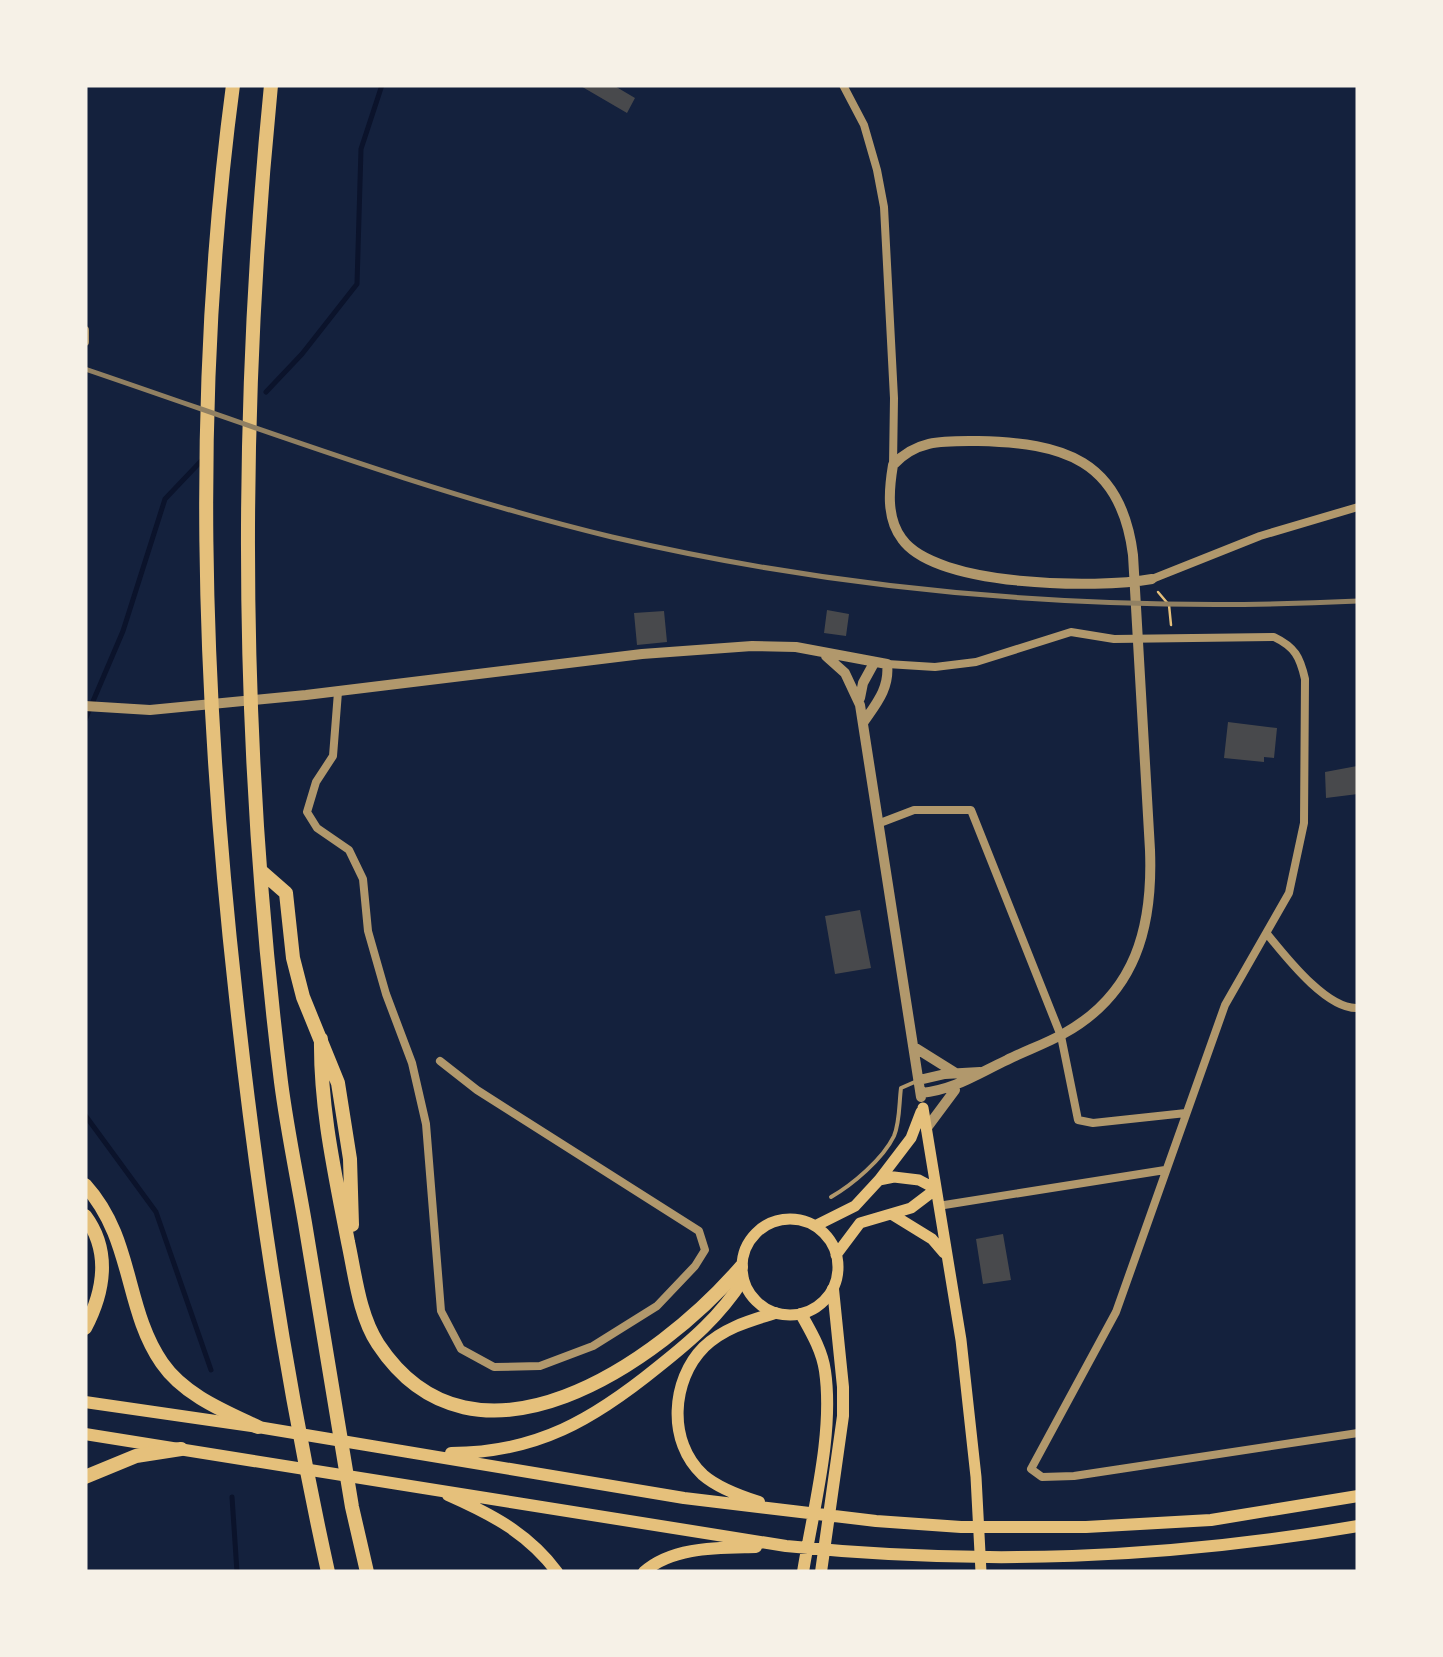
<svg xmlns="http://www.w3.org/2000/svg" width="1443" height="1657" font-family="Signika,sans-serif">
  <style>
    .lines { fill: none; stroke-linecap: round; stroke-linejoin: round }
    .stream { stroke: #0b132b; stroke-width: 5 }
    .building { fill: #48494c }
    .path { stroke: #e5c07b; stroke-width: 2.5 }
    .service { stroke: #b1986c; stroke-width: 4 }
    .minor { stroke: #b1986c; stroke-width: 8 }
    .tertiary { stroke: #b1986c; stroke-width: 10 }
    .secondary { stroke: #e5c07b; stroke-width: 11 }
    .trunk { stroke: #e5c07b; stroke-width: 12 }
    .motorway { stroke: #e5c07b; stroke-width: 14 }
    .rail { stroke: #918062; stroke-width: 5 }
  </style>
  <rect width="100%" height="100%" fill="#14213d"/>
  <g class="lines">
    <!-- stream -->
    <path class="stream" d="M266,392L302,354L357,284L361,149L382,85
      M85,720L123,631L165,499L204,458
      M85,1115L156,1212L211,1370
      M232,1497L237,1572"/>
  </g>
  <!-- building -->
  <path class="building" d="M579,85H613L635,98L627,113Z
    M827,610L849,614L846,636L824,633Z
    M664,611L667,642L637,645L634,613Z
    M1228,722L1277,728L1274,758L1264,757V762L1224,758Z
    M1357,766L1358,794L1326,798L1325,772Z
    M860,910L871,968L835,974L825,916Z
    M1003,1234L1011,1280L983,1284L976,1239Z"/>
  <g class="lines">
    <!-- path -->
    <path class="path" d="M1158,592L1169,605L1171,625"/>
    <!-- service -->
    <path class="service" d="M831,1197C852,1185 883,1159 894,1136C900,1122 899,1103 901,1088L917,1081"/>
    <!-- minor -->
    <path class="minor" d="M843,85L864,125L877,170L884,207L894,398L893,465
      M85,330V342
      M1152,579L1260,536L1358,507
      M887,664L935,667L976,662L1071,632L1114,639L1274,637C1295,647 1300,657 1305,679L1304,823L1289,893L1225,1005L1116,1312L1031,1469L1042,1477L1074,1476L1358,1433
      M338,692L333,756L316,782L307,812L317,828L349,850L363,879L368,931L386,994L412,1063L426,1124L441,1311L461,1349L494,1367L540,1366L593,1346L657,1306L695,1266L705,1250L699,1231L477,1090L440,1061
      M880,823L914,810H971L1061,1036L1078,1120L1093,1123L1186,1113
      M1268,935C1286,957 1327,1010 1358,1008
      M938,1206L1165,1170"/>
    <!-- tertiary -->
    <path class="tertiary" d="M826,656L845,673L860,705L921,1097
      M860,698L863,683L874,663
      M85,706L150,710L306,695L642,654L752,646L796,647L887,664C890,688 876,704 863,723
      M914,1047L954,1072
      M919,1080L945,1074L980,1072
      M921,1093C954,1090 977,1074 1007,1060C1025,1051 1045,1044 1063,1034C1136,994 1153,927 1150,850L1133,555C1121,459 1063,443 978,441C944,441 917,439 893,465C889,489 886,518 902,539C936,587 1098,589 1152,579
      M926,1129L955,1090"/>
    <!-- secondary -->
    <path class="secondary" d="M923,1108L961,1340L976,1477L981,1572
      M879,1180L911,1138L921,1112
      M893,1215L932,1239L944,1253
      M742 1267a48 48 0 1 1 96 0a48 48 0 1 1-96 0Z
      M815,1226L855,1206L879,1180L894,1177L919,1180L936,1189
      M836,1255L860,1223L911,1208L936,1189"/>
    <!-- trunk -->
    <path class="trunk" d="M801,1314C811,1332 822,1350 825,1371C834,1433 813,1510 803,1572
      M85,1402L258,1427L684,1498L876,1521L961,1527H1086L1211,1520L1358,1496
      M85,1434L786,1546C982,1566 1164,1559 1358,1526
      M451,1453C537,1453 594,1419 658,1367C692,1340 720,1316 743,1280
      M448,1495C491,1514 528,1533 557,1572
      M759,1502C740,1496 718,1488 703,1475C667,1442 671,1380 704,1347C724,1328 749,1321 775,1313
      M644,1572C673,1546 720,1548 756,1547
      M821,1572L843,1416V1387L833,1289"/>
    <!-- motorway -->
    <path class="motorway" d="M233,85C192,391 202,692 236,997C257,1191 286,1382 328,1572
      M271,85C238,416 240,751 281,1082C287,1129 297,1176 305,1223C321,1318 336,1412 352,1507L367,1572
      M262,872L286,893L293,958L303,997L338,1083L350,1159L352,1225
      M321,1039C320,1108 335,1174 348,1242C355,1274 359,1315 378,1344C475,1491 659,1362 741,1267
      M85,1185C134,1239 124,1308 162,1363C184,1395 224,1411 258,1427
      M85,1216C111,1251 104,1292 85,1328
      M85,1477L136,1456L181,1449"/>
    <!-- rail -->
    <path class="rail" d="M85,369C259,428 433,494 612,537C857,594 1107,613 1358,601"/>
  </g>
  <!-- border -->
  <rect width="1443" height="1657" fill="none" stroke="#f6f1e7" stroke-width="175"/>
</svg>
